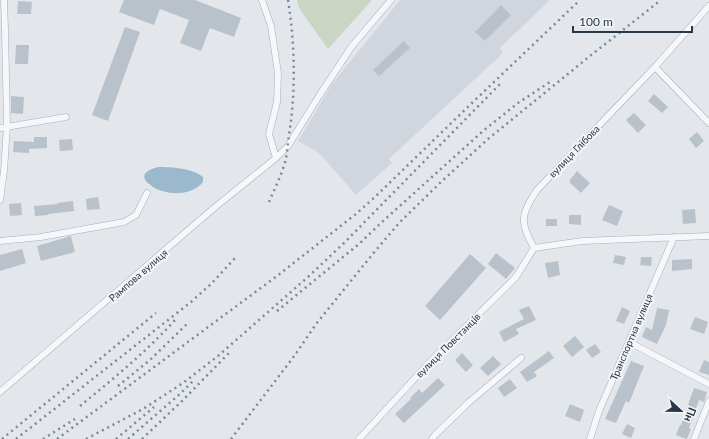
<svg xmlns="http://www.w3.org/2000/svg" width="709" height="439" font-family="Lato,sans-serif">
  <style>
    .built { fill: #d1d6de }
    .green { fill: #cad6c3 }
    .water { fill: #9cb8cd }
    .building { fill: #b9c1ca }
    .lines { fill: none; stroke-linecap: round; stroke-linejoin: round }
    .street-casing { stroke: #a7aeb7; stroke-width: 7 }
    .street { stroke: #f6f7fa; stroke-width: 6 }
    .rail { stroke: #7b8896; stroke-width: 2.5; stroke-dasharray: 2 4; stroke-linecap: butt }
    .labels { text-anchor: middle; stroke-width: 4; stroke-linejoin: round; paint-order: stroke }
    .street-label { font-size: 10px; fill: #293645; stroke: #f3f6f9 }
  </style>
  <rect width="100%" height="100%" fill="#e3e7ec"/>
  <!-- built -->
  <path class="built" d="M400,0H550L500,48L503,53L389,159L392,163L356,195L321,155L316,151L298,141L332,84Z"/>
  <!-- green -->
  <path class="green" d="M297,0H372L328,49L299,8Z"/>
  <!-- water -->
  <path class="water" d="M158,167C171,167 193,168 203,177V182C192,196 168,196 153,187C151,185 147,183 146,181C140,172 152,169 158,167Z"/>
  <!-- building -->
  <path class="building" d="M124,0H195L241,18L234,37L210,28L201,51L180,43L189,20L160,9L154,25L119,12Z
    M18,1L32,2L31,14H17Z
    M501,5L511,15L485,41L475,32Z
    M125,27L140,32L108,121L92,115Z
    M404,41L410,48L379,76L373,70Z
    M16,45H29L28,64H15Z
    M654,94L668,107L662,113L648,101Z
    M11,96L24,97L23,114L11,113Z
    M634,113L646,125L638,133L626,120Z
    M697,132L704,141L696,148L689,139Z
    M34,137H47V148L29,149V153L13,152L14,141L34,142Z
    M72,139L73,150L60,151L59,140Z
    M577,171L590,183L581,193L570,183V180Z
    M98,197L100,209L87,210L86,199Z
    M73,201L74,211L48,214V215L35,216L34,206L58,204L57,203Z
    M21,203L22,215L10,216L9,204Z
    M609,205L623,211L617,226L602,220Z
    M695,209L696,223L683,224L682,210Z
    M569,215H581V225L569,224Z
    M546,219H557V226H546Z
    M71,236L75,252L41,261L37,246Z
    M22,249L26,263L0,271V255Z
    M496,253L515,268L506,279L488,264Z
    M470,254L486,268L440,320L425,306Z
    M615,255L626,257L624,265L613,263Z
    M641,257H652L651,266L640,265Z
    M692,259V269L672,271V260Z
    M558,261L560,275L548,278L545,263Z
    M529,306L536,320L516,329L519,334L504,342L499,332L524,319L519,310Z
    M622,307L630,311L624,324L616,321Z
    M657,308L669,310L666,325L657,344L642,337L646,327L652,330Z
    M695,317L708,322L704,334L690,329Z
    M575,336L584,347L572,357L563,346Z
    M595,344L601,352L592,358L586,350Z
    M549,351L554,358L534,372L537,376L527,382L520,372Z
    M462,353L473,365L466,372L455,360Z
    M493,356L501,364L488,376L480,368Z
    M704,360L709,362V375L699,372Z
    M631,361L644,366L629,403L626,401L616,423L605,419Z
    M438,378L445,385L404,423L395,414L411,399L410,398L419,389L422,393Z
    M510,379L517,388L504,397L498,388Z
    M694,388L707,392L704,402L699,400L689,428L691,429L687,439H686L676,435L680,425H681Z
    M570,404L584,410L580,422L565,416Z
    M627,424L635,428L631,438L622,434Z"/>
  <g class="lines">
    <defs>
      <path id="street" d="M262,0L271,26L278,73L277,102L269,134L276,158
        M655,67L709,123
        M0,128L66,117
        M0,200L4,171L7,126L5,29L4,0
        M0,241L41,237L124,222L136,215L147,193
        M534,248C519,222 521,214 537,190L655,67L709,6
        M534,248L582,241L709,236
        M629,342L709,384
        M0,392L214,208L276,158L288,146L319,96L352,46L391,0
        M359,439L429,363L516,277L534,248
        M432,439L435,435L468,403L521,358
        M590,439L599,411L674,237
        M694,439L709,401"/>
    </defs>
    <!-- street casing -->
    <use href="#street" class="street-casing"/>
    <!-- street -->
    <use href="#street" class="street"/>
    <!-- rail -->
    <path class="rail" d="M269,202C275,188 282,174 286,159C287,151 288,143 289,135C296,91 295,44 288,0
      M277,311L359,244L382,222L483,131L518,103L550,82
      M118,386L150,360L188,323
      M80,406C113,379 146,352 175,320
      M2,439L156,313
      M16,439L191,302L212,283L236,257
      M43,439L75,419
      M57,439L277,276L356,214L377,195L474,101L580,0
      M86,439L143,409L183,383L218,356L309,276L344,243L501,83
      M116,439L154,407
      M128,439L181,393L193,381
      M142,439L182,401L229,353
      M231,439L295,355L316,324L376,250L400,222L441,182L488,139L590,56L661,0"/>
  </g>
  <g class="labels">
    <!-- street labels -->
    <g class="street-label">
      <text transform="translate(574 151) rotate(-46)" y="4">вулиця Глібова</text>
      <text transform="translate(138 275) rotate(-41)" y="4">Рампова вулиця</text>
      <text transform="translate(631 337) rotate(-67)" y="4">Транспортна вулиця</text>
      <text transform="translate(448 345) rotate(-45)" y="4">вулиця Повстанців</text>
    </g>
  </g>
  <!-- north arrow -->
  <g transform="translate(681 411) rotate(112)" stroke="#f3f6f9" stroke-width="3" paint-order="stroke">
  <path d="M0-3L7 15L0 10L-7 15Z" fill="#293645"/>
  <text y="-6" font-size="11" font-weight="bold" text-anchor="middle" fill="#293645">Пн</text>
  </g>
  <!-- scale -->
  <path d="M573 26v6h119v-6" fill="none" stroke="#293645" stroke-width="2"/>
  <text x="579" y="26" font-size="12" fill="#293645" stroke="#f3f6f9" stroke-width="3" paint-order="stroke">100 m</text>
</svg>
